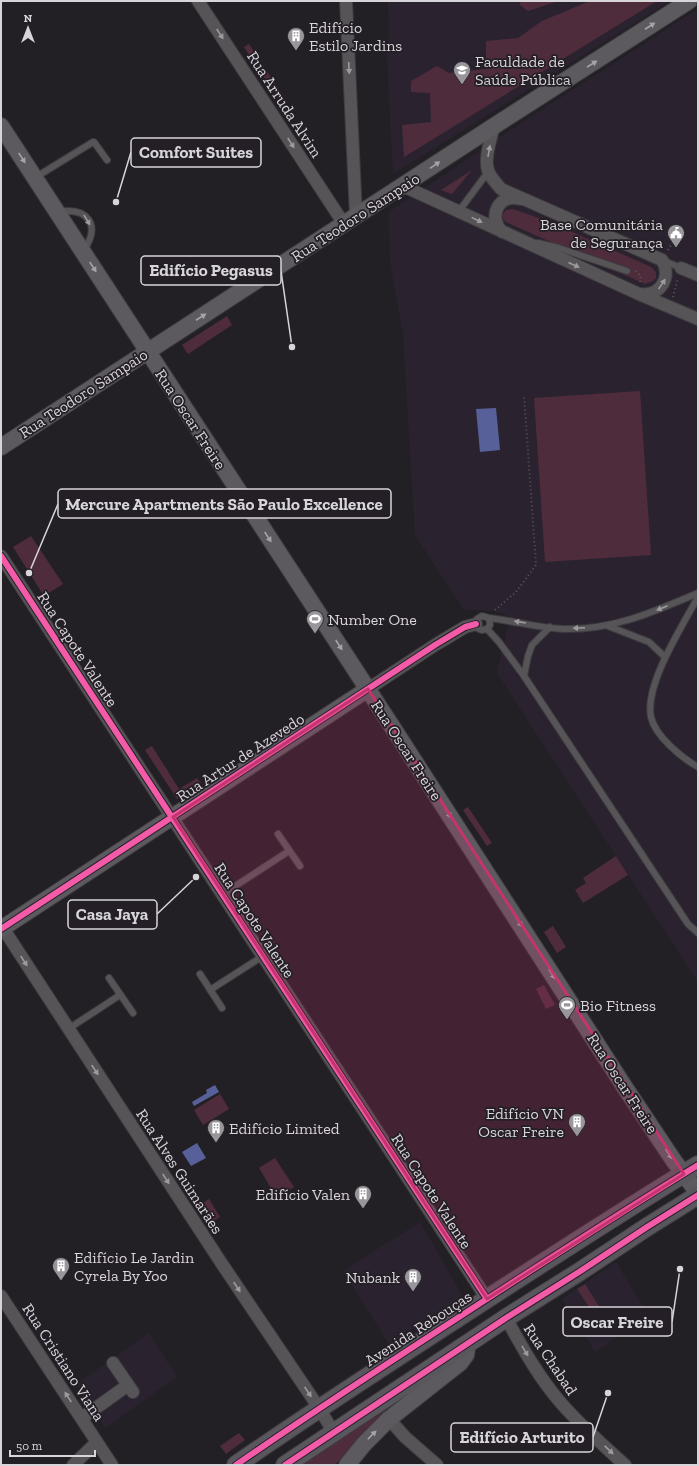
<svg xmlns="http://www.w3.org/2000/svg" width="699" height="1466" font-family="'Zilla Slab',serif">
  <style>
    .built { fill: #2a232f }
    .green { fill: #4f2c3c }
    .water { fill: #576099 }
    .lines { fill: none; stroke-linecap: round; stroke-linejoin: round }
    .lane-casing { stroke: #3d3b3f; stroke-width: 8 }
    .street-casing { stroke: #3d3b3f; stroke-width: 14 }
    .secondary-casing { stroke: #3d3b3f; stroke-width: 18 }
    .primary-casing { stroke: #3d3b3f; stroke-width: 20 }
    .path { stroke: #59565a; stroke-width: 2; stroke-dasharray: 1 3; stroke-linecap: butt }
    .lane { stroke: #565457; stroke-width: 6 }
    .street { stroke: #565457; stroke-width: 12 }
    .secondary { stroke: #5c5a5f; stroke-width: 16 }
    .primary { stroke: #59565d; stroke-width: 18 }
    .cycleway-casing { stroke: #241f26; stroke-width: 8 }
    .cycleway { stroke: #f35aa7; stroke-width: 6 }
    .oneway { fill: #a6a4a9 }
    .oneway2 { fill: #9e9b9f }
    .marked { fill: #c5346e; fill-opacity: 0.2; stroke: #c5346e; stroke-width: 3; stroke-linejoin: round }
    .labels { text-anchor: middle; stroke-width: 3.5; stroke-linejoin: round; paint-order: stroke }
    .poi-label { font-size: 16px; fill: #d8d5da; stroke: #241f26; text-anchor: start }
    .street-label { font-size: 16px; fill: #d8d5da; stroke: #241f26 }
    .leader { fill: none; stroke: #d8d5da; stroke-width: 1.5 }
    .callout-dot { fill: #d8d5da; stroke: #241f26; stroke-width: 1.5 }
    .callout { fill: #241f26; stroke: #d8d5da; stroke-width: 1.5 }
    .callout-label { font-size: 17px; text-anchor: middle; font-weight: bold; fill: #d8d5da }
  </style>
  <rect width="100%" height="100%" fill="#232025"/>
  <!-- built -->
  <path class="built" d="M388,1H670L393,174L387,57L389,36Z
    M698,9V982L497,673L509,621L507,616L502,613L484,610H464L415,535L403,334L390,261L389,212L515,127Z
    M420,1222L461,1293L460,1299L389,1344L343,1271Z
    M616,1262L648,1315L595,1352L562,1299Z
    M149,1333L177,1377L105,1428L77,1384Z"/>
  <!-- green -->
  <path class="green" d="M520,1H558L528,11L520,5Z
    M590,1H657L404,157L402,125L431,122L430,93L411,92V81L437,66L449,73L486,69V41L518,38L542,21Z
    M249,44L283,96L278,99L244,47Z
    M472,170L452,194L441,190Z
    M513,209L550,222L651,267L656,272V278L653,281L645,284L506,222L503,219L502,215L506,210Z
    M227,316L232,325L188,354L182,345Z
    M640,391L651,555L545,562L534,398Z
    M31,536L63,584L44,596L13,547Z
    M152,746L179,789L197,778L201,783L177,799L145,750Z
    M468,807L492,843L487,846L463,810Z
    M616,856L628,875L583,903L575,890L586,883L583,878Z
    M553,926L566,947L557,953L544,932Z
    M544,985L555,1005L546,1009L536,989Z
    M220,1094L229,1109L203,1125L194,1110Z
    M275,1158L294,1187L277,1198L259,1168Z
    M209,1199L220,1217L212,1222L201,1204Z
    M585,1284L612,1327L606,1332L577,1289Z
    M402,1392L335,1465H291Z
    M239,1433L245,1440L226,1454L220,1446Z"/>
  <!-- water -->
  <path class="water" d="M496,408L500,450L480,452L476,409Z
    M215,1085L219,1092L194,1106L192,1102L207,1093L206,1090Z
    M197,1143L206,1158L191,1166L182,1152Z"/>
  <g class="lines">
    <defs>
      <path id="lane" d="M36,177L93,142H94L107,160
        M459,211L488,172
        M58,212C88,207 101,225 84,250
        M538,243L559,248L627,271
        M662,260L681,268
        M698,597C683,625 644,685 651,717C655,736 682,758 698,767
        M489,618L490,625L487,629L482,630C476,629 475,625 477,619L482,616L489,618C514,621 539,628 564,629C614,630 653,612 698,593
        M608,626L649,642L665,657
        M487,629L499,642L524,676L688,924L698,933
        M524,676L528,656L532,645L550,627
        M278,834L300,866
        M223,894L289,851
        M200,974L222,1008
        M109,978L133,1013
        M210,990L263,956
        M68,1029L120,995"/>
      <path id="street" d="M198,1L344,224
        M346,1L356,216
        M494,126C491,139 483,160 489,173C492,179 497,184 501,189L662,260C672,276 661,297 640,294
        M403,186L639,294L698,319
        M502,232C487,216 499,193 521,199
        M681,268L698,275
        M1,556L487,1299
        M368,689L435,645L465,627L476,624
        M1,925L220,1261L319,1408L334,1433
        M1,1296L112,1465
        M506,1318C522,1347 539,1378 561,1403C580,1425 603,1445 625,1465
        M113,1363L133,1392
        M82,1418L128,1385
        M389,1419L405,1437L437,1465
        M73,1465L97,1442"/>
      <path id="secondary" d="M1,126L395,731L624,1086L674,1161L698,1193
        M1,447L494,126L689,1
        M1,929L368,689
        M347,1465L364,1444L389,1419L460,1363L466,1355L468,1343"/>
      <path id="primary" d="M236,1465C308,1415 382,1367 456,1319C536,1267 616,1215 698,1165
        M285,1465L506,1318L579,1272L647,1227L698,1195"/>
    </defs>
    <!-- lane casing -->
    <use href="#lane" class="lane-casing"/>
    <!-- street casing -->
    <use href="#street" class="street-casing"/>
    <!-- secondary casing -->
    <use href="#secondary" class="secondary-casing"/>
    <!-- primary casing -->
    <use href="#primary" class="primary-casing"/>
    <!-- path -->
    <path class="path" d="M668,250L673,242
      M636,271L641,276L640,282
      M673,297L678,278
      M495,610L516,592L536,565L524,395"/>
    <!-- lane -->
    <use href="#lane" class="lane"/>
    <!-- street -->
    <use href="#street" class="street"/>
    <!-- secondary -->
    <use href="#secondary" class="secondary"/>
    <!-- primary -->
    <use href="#primary" class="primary"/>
    <defs>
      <path id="cycleway" d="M1,556L487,1299
        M1,929L435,645L465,627L476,624
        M236,1465C308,1415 382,1367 456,1319C536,1267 616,1215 698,1165
        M285,1465L506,1318L579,1272L647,1227L698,1195"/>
    </defs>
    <!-- cycleway casing -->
    <use href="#cycleway" class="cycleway-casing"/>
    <!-- cycleway -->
    <use href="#cycleway" class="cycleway"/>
  </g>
  <!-- one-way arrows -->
  <defs><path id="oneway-solid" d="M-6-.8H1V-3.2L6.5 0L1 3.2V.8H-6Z"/></defs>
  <g class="oneway">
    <use href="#oneway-solid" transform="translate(650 26) rotate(-33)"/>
    <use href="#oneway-solid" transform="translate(592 64) rotate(-32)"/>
    <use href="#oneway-solid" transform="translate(22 158) rotate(57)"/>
    <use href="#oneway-solid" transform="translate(435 165) rotate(-34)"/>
    <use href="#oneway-solid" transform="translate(93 267) rotate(57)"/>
    <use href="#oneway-solid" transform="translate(201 317) rotate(-33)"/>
    <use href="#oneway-solid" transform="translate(268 537) rotate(57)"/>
    <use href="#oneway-solid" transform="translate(339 645) rotate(57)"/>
    <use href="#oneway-solid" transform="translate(448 813) rotate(57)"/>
    <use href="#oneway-solid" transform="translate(519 922) rotate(57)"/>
    <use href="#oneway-solid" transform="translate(552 974) rotate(57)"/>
    <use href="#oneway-solid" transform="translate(669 1154) rotate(56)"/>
    <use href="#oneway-solid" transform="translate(372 1435) rotate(-45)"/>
  </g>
  <g class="oneway2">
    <use href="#oneway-solid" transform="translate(220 34) rotate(57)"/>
    <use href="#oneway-solid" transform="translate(349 68) rotate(87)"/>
    <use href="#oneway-solid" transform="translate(291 143) rotate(57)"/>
    <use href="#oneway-solid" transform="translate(489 151) rotate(-80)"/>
    <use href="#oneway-solid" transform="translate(87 220) rotate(59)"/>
    <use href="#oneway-solid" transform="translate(477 220) rotate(26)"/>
    <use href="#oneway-solid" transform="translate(574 265) rotate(24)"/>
    <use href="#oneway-solid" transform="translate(662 284) rotate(-56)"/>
    <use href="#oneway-solid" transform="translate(662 608) rotate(157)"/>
    <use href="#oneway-solid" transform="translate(520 622) rotate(-171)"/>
    <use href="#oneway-solid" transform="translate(579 628) rotate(177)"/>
    <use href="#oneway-solid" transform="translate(24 961) rotate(57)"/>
    <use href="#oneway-solid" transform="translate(95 1070) rotate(57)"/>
    <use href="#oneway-solid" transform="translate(166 1179) rotate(57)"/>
    <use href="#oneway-solid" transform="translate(237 1287) rotate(56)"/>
    <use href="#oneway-solid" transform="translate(525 1351) rotate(59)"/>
    <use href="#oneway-solid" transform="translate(308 1392) rotate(56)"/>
    <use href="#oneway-solid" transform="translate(68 1397) rotate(-123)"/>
    <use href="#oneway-solid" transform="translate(609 1450) rotate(43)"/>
  </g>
  <!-- marked area -->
  <path class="marked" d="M368,689L684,1174L487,1299L173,817Z"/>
  <!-- icons -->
  <defs>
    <symbol id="building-pin" viewBox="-11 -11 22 30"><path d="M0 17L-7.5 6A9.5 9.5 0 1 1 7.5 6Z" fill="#99969b" stroke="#241f26"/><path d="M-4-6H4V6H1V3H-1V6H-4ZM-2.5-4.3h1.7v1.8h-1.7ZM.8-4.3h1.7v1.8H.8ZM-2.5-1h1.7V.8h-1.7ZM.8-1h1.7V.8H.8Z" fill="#fff"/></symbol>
    <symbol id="university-pin" viewBox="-11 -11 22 30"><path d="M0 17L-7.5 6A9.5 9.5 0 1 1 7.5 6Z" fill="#99969b" stroke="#241f26"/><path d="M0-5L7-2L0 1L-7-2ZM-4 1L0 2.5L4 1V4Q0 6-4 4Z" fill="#fff"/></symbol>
    <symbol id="civic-pin" viewBox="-11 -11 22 30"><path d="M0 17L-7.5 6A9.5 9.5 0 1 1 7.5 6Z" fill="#99969b" stroke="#241f26"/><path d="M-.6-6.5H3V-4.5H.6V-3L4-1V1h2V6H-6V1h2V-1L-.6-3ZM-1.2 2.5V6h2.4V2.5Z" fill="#fff"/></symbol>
    <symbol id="stadium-pin" viewBox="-11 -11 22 30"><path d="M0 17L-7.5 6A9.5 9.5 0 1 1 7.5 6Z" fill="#99969b" stroke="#241f26"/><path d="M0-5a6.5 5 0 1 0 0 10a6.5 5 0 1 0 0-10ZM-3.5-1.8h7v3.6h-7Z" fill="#fff"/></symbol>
  </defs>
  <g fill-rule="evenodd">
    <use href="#building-pin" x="286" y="26" width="20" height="27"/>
    <use href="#university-pin" x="452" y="60" width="20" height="27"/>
    <use href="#civic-pin" x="666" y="223" width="20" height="27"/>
    <use href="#stadium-pin" x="305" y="609" width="20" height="27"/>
    <use href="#stadium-pin" x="557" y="995" width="20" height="27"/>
    <use href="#building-pin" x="567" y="1112" width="20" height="27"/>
    <use href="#building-pin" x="206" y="1118" width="20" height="27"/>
    <use href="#building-pin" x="353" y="1184" width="20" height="27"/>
    <use href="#building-pin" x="51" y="1256" width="20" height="27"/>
    <use href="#building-pin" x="403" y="1267" width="20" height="27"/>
  </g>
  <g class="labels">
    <!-- poi labels -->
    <g class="poi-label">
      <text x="309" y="33">Edifício<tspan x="309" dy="18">Estilo Jardins</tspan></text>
      <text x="475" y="67">Faculdade de<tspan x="475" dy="18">Saúde Pública</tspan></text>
      <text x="663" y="230" text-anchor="end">Base Comunitária<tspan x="663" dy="18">de Segurança</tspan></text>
      <text x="328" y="625">Number One</text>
      <text x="580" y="1011">Bio Fitness</text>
      <text x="564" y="1119" text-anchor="end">Edifício VN<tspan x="564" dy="18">Oscar Freire</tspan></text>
      <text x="229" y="1134">Edifício Limited</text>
      <text x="350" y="1200" text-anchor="end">Edifício Valen</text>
      <text x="74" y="1263">Edifício Le Jardin<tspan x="74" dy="18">Cyrela By Yoo</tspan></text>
      <text x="400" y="1283" text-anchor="end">Nubank</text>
    </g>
    <!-- street labels -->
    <g class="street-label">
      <text transform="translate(285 104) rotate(57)" y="6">Rua Arruda Alvim</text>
      <text transform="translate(355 217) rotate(-33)" y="6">Rua Teodoro Sampaio</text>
      <text transform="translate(83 393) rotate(-33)" y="6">Rua Teodoro Sampaio</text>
      <text transform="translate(191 419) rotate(57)" y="6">Rua Oscar Freire</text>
      <text transform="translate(78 649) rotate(57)" y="6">Rua Capote Valente</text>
      <text transform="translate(407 750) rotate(57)" y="6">Rua Oscar Freire</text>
      <text transform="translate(240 757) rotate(-33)" y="6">Rua Artur de Azevedo</text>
      <text transform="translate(255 920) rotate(57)" y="6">Rua Capote Valente</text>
      <text transform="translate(623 1083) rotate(57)" y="6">Rua Oscar Freire</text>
      <text transform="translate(180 1171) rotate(57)" y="6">Rua Alves Guimarães</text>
      <text transform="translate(432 1191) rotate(57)" y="6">Rua Capote Valente</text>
      <text transform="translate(418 1328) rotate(-33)" y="6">Avenida Rebouças</text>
      <text transform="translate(551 1359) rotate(56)" y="6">Rua Chabad</text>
      <text transform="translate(64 1362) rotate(57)" y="6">Rua Cristiano Viana</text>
    </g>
  </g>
  <!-- callouts -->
  <path class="leader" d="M116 202L131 152M292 347L281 271M29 573L58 504M196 877L157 914M680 1269L672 1322M608 1393L593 1437"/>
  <g class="callout-dot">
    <circle cx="116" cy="202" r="4"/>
    <circle cx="292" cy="347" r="4"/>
    <circle cx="29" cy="573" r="4"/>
    <circle cx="196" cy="877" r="4"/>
    <circle cx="680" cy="1269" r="4"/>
    <circle cx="608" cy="1393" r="4"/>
  </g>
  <g class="callout">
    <rect x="131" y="138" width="130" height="29" rx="4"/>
    <rect x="141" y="256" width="140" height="29" rx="4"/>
    <rect x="58" y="489" width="333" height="29" rx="4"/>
    <rect x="68" y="900" width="89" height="29" rx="4"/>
    <rect x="563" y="1307" width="109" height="29" rx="4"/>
    <rect x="451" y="1423" width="142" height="29" rx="4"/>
  </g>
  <g class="callout-label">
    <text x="196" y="158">Comfort Suites</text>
    <text x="211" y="276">Edifício Pegasus</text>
    <text x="224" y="510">Mercure Apartments São Paulo Excellence</text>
    <text x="112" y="920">Casa Jaya</text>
    <text x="617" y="1328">Oscar Freire</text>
    <text x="522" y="1443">Edifício Arturito</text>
  </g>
  <!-- border -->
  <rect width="699" height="1466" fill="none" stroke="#d8d5da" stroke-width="4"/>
  <!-- north arrow -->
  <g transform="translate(28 28)" stroke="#241f26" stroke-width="3" paint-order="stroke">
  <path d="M0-3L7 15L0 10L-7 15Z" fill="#d8d5da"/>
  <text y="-6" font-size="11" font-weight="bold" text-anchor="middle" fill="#d8d5da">N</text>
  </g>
  <!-- scale -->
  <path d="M10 1450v6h85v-6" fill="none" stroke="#d8d5da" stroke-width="2"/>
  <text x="16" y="1450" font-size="12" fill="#d8d5da" stroke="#241f26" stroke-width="3" paint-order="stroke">50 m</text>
</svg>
